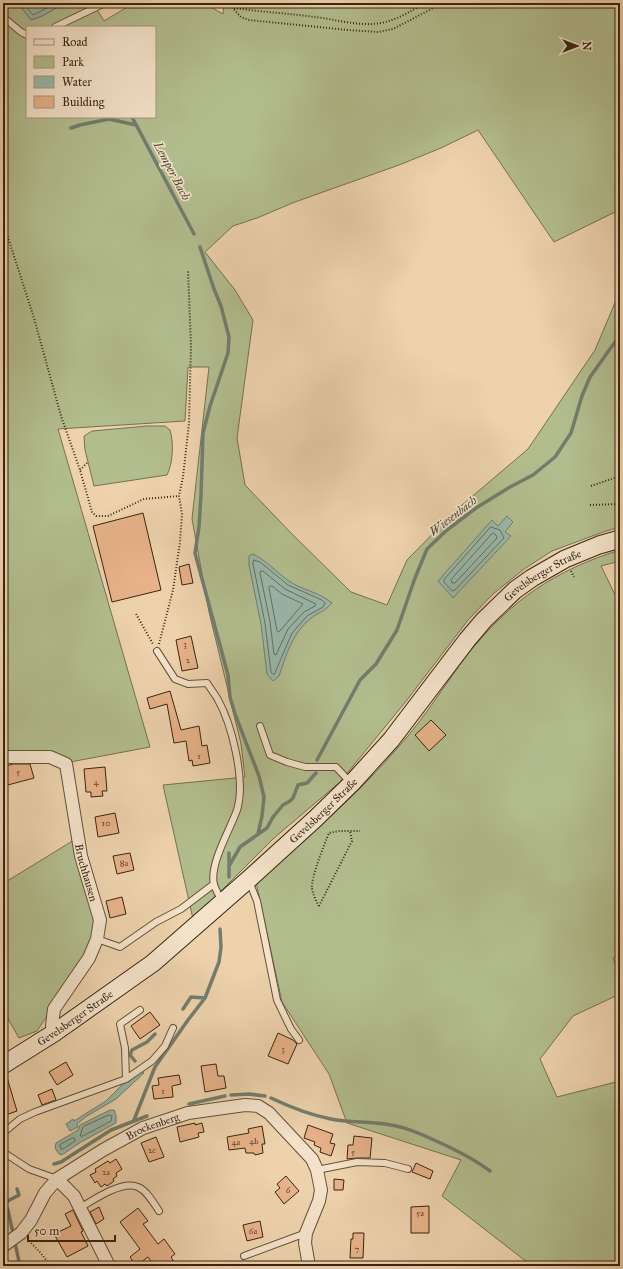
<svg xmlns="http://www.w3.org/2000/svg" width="623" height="1269" font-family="'IM FELL Great Primer',serif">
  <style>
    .green { fill: #b2bd8e; stroke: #757150; fill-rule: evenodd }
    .water { fill: #99b8aa; stroke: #727d6d }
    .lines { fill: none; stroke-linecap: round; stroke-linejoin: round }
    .shore { stroke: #686e5e; stroke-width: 1 }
    .stream { stroke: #727d6d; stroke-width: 3.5 }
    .building { fill: #e7b289; stroke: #382512 }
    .lane-casing { stroke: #655038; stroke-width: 8 }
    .street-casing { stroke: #655038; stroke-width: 14 }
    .secondary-casing { stroke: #382512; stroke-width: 19 }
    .path { stroke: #382512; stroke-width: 2; stroke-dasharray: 1 2; stroke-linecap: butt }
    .lane { stroke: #f3e2c9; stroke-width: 6 }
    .street { stroke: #f3e2c9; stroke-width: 12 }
    .secondary { stroke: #f3e2c9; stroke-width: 17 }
    .labels { text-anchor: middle; stroke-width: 3.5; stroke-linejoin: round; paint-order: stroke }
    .number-label { font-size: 9px; fill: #644830 }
    .street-label { font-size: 11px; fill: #382512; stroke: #f3e2c9 }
    .water-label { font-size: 12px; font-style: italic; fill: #504a38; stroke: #f3e2c9 }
  </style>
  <rect width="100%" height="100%" fill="#edd2ac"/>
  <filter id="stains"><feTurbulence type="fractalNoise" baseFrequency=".005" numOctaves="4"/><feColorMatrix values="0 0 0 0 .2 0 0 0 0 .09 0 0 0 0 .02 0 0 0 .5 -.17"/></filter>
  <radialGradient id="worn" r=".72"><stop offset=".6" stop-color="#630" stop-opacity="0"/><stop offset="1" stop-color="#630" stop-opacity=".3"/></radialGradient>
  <!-- green -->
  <path class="green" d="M3,3H18L31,20L42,16L65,3H93L104,21L134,3H204L223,14L224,3H620V214L617,211L554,242L478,130L441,148L399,165L295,202L257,218L233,226L205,252L235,290L253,320L237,438L245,485L293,535L351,592L387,605L407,560L455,511L528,449L595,350L620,291V527L603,532L552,551L524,569L493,594L468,620L407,700L340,782L274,838L193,919L163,785L245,777L241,744L209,612L192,519L209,367H188L185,421L58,429L150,747L70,762L3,752ZM27,27H155V117H27Z
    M147,426H165L170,430C174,443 173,463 167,475L94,486L85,450L84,436L92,431Z
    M620,550V561L601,566L620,605V955L613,958L620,977V994L573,1016L540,1059L557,1097L620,1081V1266H532L442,1196L461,1160L347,1123L329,1074L282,1002L256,882C307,838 358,795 401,744C426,716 445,684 468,654C510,601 555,570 620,550Z
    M74,840L93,909L96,930L85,959L37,1031L19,1038L3,1010V881L4,883Z"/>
  <!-- water -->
  <path class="water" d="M18,3H65L42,16L31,20Z
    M507,516L513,522L505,532L511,536L453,598L438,581L492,520L498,526Z
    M253,554C267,561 276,572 289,581C302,590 319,592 332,603C323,613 318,612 310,619C292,633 286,656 279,676L273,681L267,674L261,624L249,565V556Z
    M140,1069L144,1073L116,1099L87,1116L77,1124L78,1127L70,1131L66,1124L73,1119L74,1121L106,1101L125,1082H129Z
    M110,1110H114L116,1116V1123L81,1142L62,1155L59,1154L55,1148L56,1143L78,1130L80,1125Z"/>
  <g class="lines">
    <!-- shore -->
    <path class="shore" d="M23,3L33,15L57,3
      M491,527L500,530L504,538L455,590L452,591L444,582V580Z
      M493,533L496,535L497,538L455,583H452L451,580Z
      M254,560L260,562L288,585L322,600L325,603L323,607L307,616L292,633L274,675L271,672L265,623L253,564Z
      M261,571H263L285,589L316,604L315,606L304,612L288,629L276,655L274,654L270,622L260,573Z
      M270,586H272L282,594L303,604L279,632L277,631L269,588Z
      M109,1115L112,1116L111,1121L83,1136H80L83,1127Z
      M73,1138L75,1139V1141L63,1149H61L60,1145Z"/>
    <!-- stream -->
    <path class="stream" d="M132,117L194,234
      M71,128L80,125L109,119L136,125
      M200,247L214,289L221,306L229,337L228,353L210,406L203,433L201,495L199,527L195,553L228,675L230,697L235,714L259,776L264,797L262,816L258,834
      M317,760L360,680L376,664L397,630L415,578L427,549L447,530L476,508L510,487L533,475L555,457L571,433L582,396L590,377L620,335
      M229,853V866
      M229,877V866L240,847L267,828L273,817L283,805L290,801L293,798L298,785L307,783L316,773
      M183,1009L191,997L205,998
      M135,1061L130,1055L132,1050L147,1042L155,1034
      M231,1095L249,1094L265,1096
      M271,1098C290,1107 310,1115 331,1119C350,1123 371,1121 391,1125C406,1127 421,1134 434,1140C454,1149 473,1158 490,1171
      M189,1104L225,1096
      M134,1120L155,1067L188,1020L205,998L219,962L221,947L220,929
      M54,1164L61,1162L111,1130L147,1116
      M3,1201L8,1210L20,1266
      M4,1203L19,1195L17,1189"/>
  </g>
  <!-- building -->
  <path class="building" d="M143,513L161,590L112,602L93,526Z
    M189,564L193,583L182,585L179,567Z
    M191,636L198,668L182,671L176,640Z
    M170,691L181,730L199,726L202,746L207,745L210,763L193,766L192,760L189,761L186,741L174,743L167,704L150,709L147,698Z
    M431,720L446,735L429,751L415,735Z
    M13,764H30L34,778L4,786L3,780V767Z
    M105,767L107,791H102L103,796L91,797V792H86L84,769Z
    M115,813L119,833L98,837L95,817Z
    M130,853L134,870L117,874L113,856Z
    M122,897L126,914L110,918L106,901Z
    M150,1012L160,1025L140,1039L131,1026Z
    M278,1033L293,1040L297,1044L288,1064L268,1056Z
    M66,1062L73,1075L57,1085L49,1072Z
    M216,1064L218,1076H224L226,1088L205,1092L201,1066Z
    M6,1074L17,1111L3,1116V1075Z
    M179,1075L181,1084L172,1086L173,1097L154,1099L152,1086L159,1085L158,1078Z
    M52,1089L56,1100L42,1105L38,1095Z
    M195,1123V1125L202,1123L204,1132L198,1133L199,1137L180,1142L177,1127Z
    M308,1125L333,1134L330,1143L335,1144L331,1156L320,1152L321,1148L314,1145L315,1142L304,1138Z
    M262,1126L265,1144H262L263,1153L255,1155L254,1153H246L245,1148L229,1150L227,1137L249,1133L248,1129Z
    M354,1136L372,1138L370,1158H357L347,1159L348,1145H353Z
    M156,1137L164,1157L149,1162L141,1143Z
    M116,1159L122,1169L116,1173L117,1176L113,1179L114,1181L107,1186L105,1184L101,1187L97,1181L95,1183L90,1175L96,1172L95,1169L108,1161L110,1163Z
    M416,1163L433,1171L430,1179L412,1172Z
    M286,1176L299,1191L284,1204L275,1192L280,1188L277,1184Z
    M334,1179L344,1180L343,1190H334Z
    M429,1206V1233H411V1207Z
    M99,1207L104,1219L96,1224L90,1212Z
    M138,1208L148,1221L143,1224L158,1244L164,1239L175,1254L171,1257L174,1262L168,1266H154L148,1257L136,1266L130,1257L140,1249L120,1222Z
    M73,1210L83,1231L81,1232L88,1246L67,1257L54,1234L71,1226L65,1214Z
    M260,1221L263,1237L247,1241L243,1225Z
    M353,1233H364L363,1258H350L351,1239H353Z"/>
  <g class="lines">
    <defs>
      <path id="lane" d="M3,17L21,32L27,35
        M55,27L105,3
        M157,651L175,679L188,684L207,683C210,688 214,693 217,698C232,724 246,781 237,810C230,830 209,864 214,885C216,890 219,896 222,901
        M260,726L270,755L287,762L305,767H336L351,783
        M249,881L257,901L277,1000L291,1029L299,1040
        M97,939L120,947L156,922L181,909L214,884
        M140,1010L120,1024L125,1048L126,1079L152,1061L165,1046L173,1028
        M3,1133L20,1119L35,1112L126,1079
        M3,1152L29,1169L57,1179
        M317,1170L357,1162L385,1163L408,1169
        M80,1208C93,1200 122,1180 138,1187C147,1191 153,1202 159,1211
        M244,1256L306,1233"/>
      <g id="street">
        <path id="s1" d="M3,757H50L66,764L81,856L100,920L97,939L89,958L54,1009L52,1026L54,1033"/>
        <path d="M57,1179L74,1196L109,1266"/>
        <path id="s2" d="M3,1246L21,1233L31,1220L45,1193L57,1179L103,1150L143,1128L188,1113L245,1105L258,1106L269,1113L312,1159L317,1170L321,1190L319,1201L306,1233L305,1243L309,1266"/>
      </g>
      <g id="secondary">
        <path id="s3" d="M3,1065L54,1033L153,963L249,879L315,819L352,783L391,740L467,640L484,620L515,590L532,578L565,559L599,545L620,539"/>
      </g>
    </defs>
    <!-- lane casing -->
    <use href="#lane" class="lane-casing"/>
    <!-- street casing -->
    <use href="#street" class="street-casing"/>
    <!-- secondary casing -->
    <use href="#secondary" class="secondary-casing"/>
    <!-- path -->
    <path class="path" d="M222,3L230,7
      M228,3L241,17L249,20L348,30L378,32L393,29L443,3
      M234,8C260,12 287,13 314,17C336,19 358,27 381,23C397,20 411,11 425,3
      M3,222L34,318L61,416L80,470L92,512L96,516H108L144,499L179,496
      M80,470L88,462
      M591,486L620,476
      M590,505L620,504
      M571,571L574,577
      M136,614L153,644
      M159,644L173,590L180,542L182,514L179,496L183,477L189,423L191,346L188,270
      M319,906C316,901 313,895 312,888C310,881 325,842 329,833L339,831H360
      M319,906L352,841L350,831
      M29,1241L39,1251L51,1266"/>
    <!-- lane -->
    <use href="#lane" class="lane"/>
    <!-- street -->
    <use href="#street" class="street"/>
    <!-- secondary -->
    <use href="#secondary" class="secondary"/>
  </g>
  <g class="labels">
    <!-- number labels -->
    <g class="number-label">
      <text x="185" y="647">3</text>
      <text x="188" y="663">2</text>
      <text x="199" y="759">1</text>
      <text x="18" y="775">5</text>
      <text x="96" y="785">4</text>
      <text x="106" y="826">10</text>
      <text x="124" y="866">8a</text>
      <text x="283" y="1052">3</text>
      <text x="163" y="1094">1</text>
      <text x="254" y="1144">4b</text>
      <text x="236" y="1145">4a</text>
      <text x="152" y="1153">2c</text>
      <text x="353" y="1155">5</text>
      <text x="106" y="1175">2a</text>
      <text x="288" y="1193">6</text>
      <text x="420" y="1216">5a</text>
      <text x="253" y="1234">6a</text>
      <text x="357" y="1252">7</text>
    </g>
    <!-- street labels -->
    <g class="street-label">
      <text dy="4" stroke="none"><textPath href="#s3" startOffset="734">Gevelsberger Straße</textPath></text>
      <text dy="4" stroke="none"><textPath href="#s3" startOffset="410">Gevelsberger Straße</textPath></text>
      <text dy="4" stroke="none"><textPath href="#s1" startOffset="175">Bruchhausen</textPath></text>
      <text dy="4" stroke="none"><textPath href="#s3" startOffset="86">Gevelsberger Straße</textPath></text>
      <text dy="4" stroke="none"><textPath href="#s2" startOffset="197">Brockenberg</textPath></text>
    </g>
    <!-- water labels -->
    <g class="water-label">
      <text transform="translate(172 171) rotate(62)" y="4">Lemper Bach</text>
      <text transform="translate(453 516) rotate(-38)" y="4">Wiesenbach</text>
    </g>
  </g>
  <!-- margin -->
  <rect width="623" height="1269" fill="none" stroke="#edd2ac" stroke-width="16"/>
  <rect x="4" y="4" width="615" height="1261" fill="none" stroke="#382512" stroke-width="2"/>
  <rect x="8" y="8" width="607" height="1253" fill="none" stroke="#382512"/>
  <!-- legend -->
  <rect x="26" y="26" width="130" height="92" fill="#f3e2c9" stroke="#a89680"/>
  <rect x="34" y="39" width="20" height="6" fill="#f3e2c9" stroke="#a89680"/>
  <text x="62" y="46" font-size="12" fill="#382512">Road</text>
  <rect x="34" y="56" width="20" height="12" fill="#b2bd8e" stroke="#a89680"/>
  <text x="62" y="66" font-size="12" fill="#382512">Park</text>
  <rect x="34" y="76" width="20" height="12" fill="#99b8aa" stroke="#a89680"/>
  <text x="62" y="86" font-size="12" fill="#382512">Water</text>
  <rect x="34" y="96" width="20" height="12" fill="#e7b289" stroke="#a89680"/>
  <text x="62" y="106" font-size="12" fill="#382512">Building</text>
  <!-- north arrow -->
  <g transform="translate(577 46) rotate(90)" stroke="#f3e2c9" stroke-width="3" paint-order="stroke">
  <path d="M0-3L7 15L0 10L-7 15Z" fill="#382512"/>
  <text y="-6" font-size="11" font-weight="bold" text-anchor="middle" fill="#382512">N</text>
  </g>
  <!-- scale -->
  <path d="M28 1235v6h87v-6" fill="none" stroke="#382512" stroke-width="2"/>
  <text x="34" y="1235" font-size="12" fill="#382512" stroke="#f3e2c9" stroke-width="3" paint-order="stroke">50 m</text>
  <rect width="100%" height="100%" filter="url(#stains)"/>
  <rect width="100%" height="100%" fill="url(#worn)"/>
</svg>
